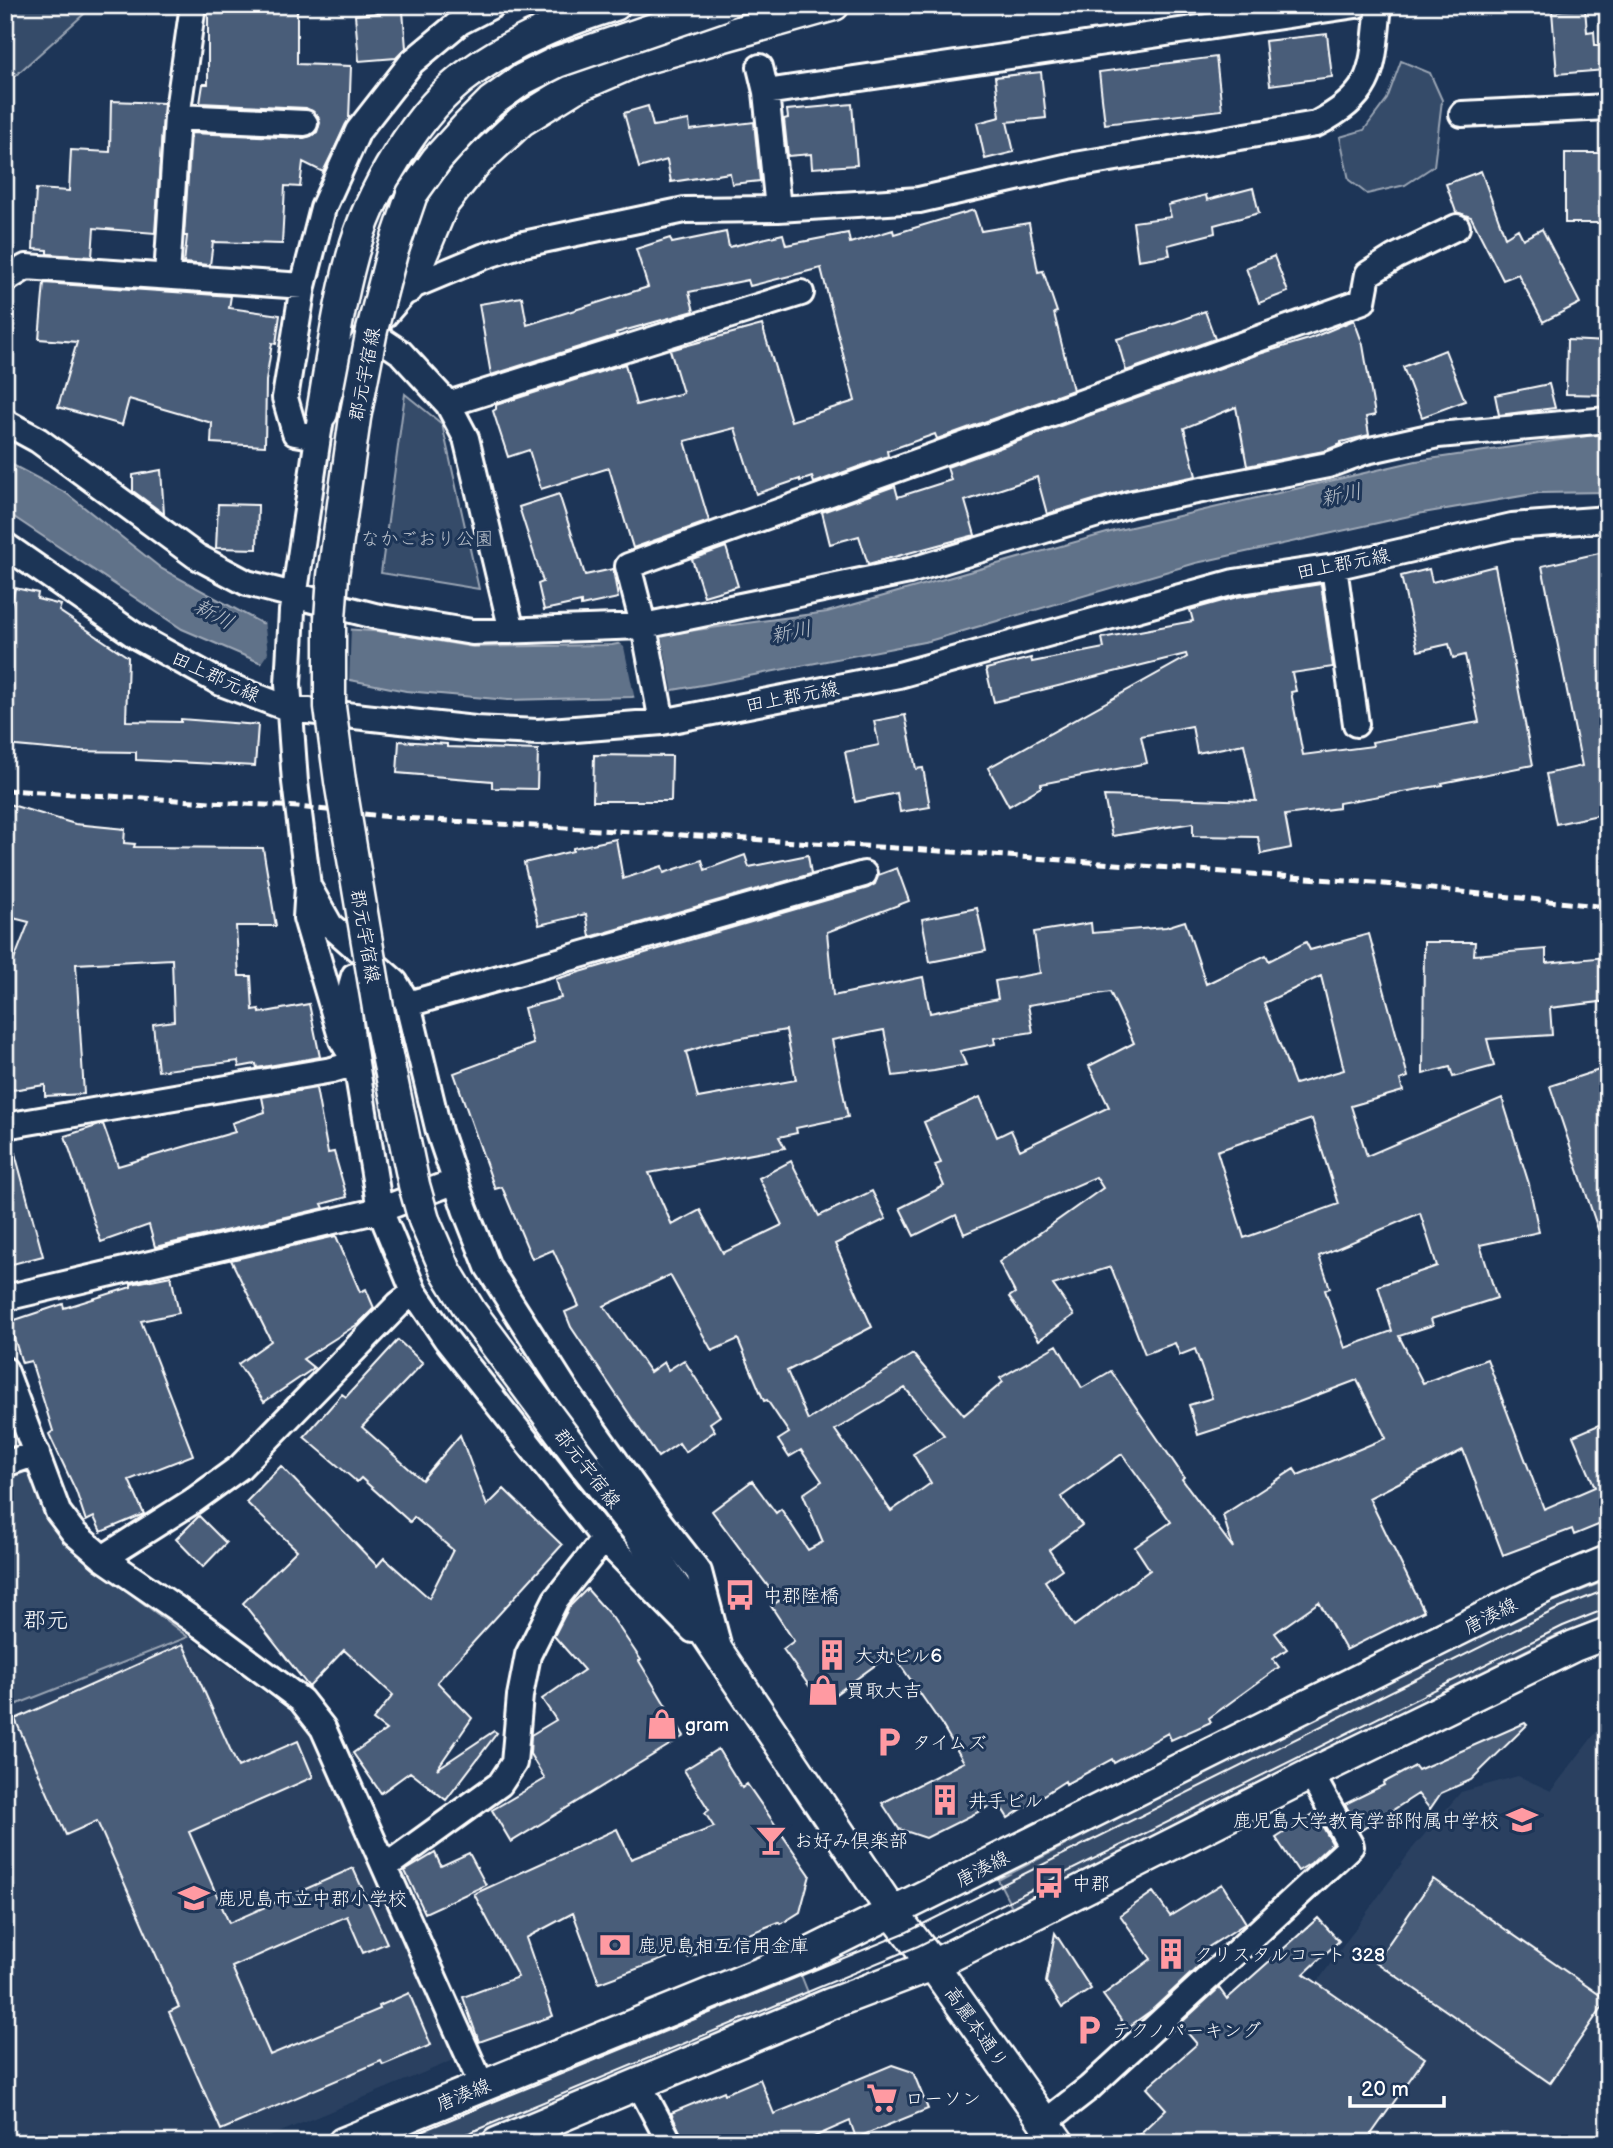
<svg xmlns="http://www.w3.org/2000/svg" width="1613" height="2148" font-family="'Balsamiq Sans','Klee One',sans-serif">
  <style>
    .built { fill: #2a4161 }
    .green { fill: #364b69; stroke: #9aa5b4; stroke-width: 2 }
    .water { fill: #617289; stroke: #a0aab8; stroke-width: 2 }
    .pier { fill: #1d3557 }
    .building { fill: #4a5d79; stroke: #fff; stroke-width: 2; fill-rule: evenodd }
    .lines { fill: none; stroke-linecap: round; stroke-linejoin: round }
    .minor-casing { stroke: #fff; stroke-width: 30 }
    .tertiary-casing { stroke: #fff; stroke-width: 35 }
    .minor { stroke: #1d3557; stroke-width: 24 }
    .tertiary { stroke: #1d3557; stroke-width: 30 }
    .tram { stroke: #fff; stroke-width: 2 }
    .rail { stroke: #fff; stroke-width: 5; stroke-dasharray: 10 5; stroke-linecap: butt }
    .tertiary-bridge-casing { stroke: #fff; stroke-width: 35; stroke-linecap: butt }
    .tertiary-bridge { stroke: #1d3557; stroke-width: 30 }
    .labels { text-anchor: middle; stroke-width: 6; stroke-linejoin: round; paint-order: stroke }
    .street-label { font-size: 19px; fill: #fff; stroke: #1d3557 }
    .park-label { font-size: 19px; fill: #b9c0ca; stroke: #1d3557 }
    .poi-label { font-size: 19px; fill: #fff; stroke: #1d3557; text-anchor: start }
    .water-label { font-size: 21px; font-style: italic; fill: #b8c0ca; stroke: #1d3557 }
    .quarter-label { font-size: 23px; fill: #fff; stroke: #1d3557 }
  </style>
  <rect width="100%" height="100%" fill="#1d3557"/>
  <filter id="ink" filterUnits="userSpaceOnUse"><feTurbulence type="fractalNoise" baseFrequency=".0143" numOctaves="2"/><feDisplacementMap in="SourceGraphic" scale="14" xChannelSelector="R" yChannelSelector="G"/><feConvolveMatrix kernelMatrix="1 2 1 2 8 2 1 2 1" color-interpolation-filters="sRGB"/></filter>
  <g filter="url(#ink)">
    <!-- built -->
    <path class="built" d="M188,1637L298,1717L311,1736L454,2060L254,2143H5V1709Z
      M1608,1717V2143H1203L1412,1849L1461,1792L1518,1776L1551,1791Z"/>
    <!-- green -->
    <path class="green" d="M5,5H94L5,85Z
      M1401,61L1430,73L1442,100L1434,166L1405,185L1367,194L1349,180L1340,137L1364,130L1387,99Z
      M405,394L442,424L479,589L381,573Z
      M18,1464L33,1474L48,1514L70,1548L188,1637L5,1709V1469Z
      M1608,1580V1615L1553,1637L1193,1815L1013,1909L998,1880L1179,1786L1539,1607Z
      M799,1970L811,2000L460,2143H373Z"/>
    <!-- water -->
    <path class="water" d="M1608,433V492L1539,493L1423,513L1196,563L929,641L708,684L632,697L508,700L406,691L259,662L182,629L5,511V461L66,493L162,569L261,623L386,632L473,647L612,645L668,634L827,612L1114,531L1416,461Z"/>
    <!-- pier -->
    <path class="pier" d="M264,620L351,626L349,683L259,666L268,653Z
      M666,631L662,639L673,693L635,700L624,647L615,640Z"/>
    <!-- building -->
    <path class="building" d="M208,5H297V64L351,66L349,119L323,172L303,162L300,187L285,186L282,244L213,242L210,265L184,263L187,236H184L191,133L304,138L311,136L317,132L320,123L318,116L306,108L200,103L203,84H208Z
      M1585,8L1587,32L1594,31L1595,45H1603L1605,70L1557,74L1552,11Z
      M403,11L406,48L396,58L359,61L355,15Z
      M1327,34L1332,77L1270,85L1265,41Z
      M1216,57L1222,110L1105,124L1099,72Z
      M1041,72L1046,118L1007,122L1014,152L985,159L977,123L1000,117L995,77Z
      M111,101L164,103L155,233L94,228L92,257L47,254V250L33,249L36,189L69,191L71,150L110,152Z
      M852,104L857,165L812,168L811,154L788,156L784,119L788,118L787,110Z
      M648,106L653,126L689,120L690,130L754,122L760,181L732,184L730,173L671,182L667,160L639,168L624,113Z
      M1565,153H1608V223H1565Z
      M1481,171L1505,237L1518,229L1523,239L1542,229L1580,303L1543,322L1518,274L1503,280L1471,217L1456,212L1446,184Z
      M1253,188L1259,213L1214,225L1215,233L1168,245L1170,255L1138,260L1133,222L1171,217L1168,205L1206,195L1207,200Z
      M974,210L981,231L1029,223L1038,272L1043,271L1057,312L1054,313L1073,390L937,439L935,434L887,451L888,456L814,483L812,477L800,481V479L756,494L735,428L685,441L709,521L633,548L609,468L541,489L529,450L508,457L493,411L496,409V405L625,364L636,405L683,393L670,350L762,325L791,421L855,401L821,268L750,286L748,280L689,292L694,311L616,333L617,335L491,375L479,304L522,297L527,325L648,287L636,249L670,238L672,243L726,232L729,247L783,234L786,245L848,233L850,243L893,230L894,234Z
      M1274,256L1288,292L1259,303L1246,268Z
      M44,283L231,296L229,308L280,315L276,344L272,343L266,381L265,446L211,443L212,423L129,399L122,425L58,407L77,342L39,339Z
      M1205,311L1215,339L1126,371L1117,339L1176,322Z
      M1354,320L1363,345L1375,415L1366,417L1369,435L1341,442V444L1324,451L1247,466L1236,407L1184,428L1196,476L1127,490L1047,514L1037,477L965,501L975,535L868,564L859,536L830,544L822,512L895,486L898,497L951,480L947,467L1256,355L1309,339Z
      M1567,340L1608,342V395L1566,394Z
      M1445,350L1465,401L1422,417L1403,367Z
      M1549,384L1555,408L1499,415L1495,395Z
      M161,470L164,514L133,491V475Z
      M559,494L585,575L613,569L618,598L581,606V602L544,610L538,584L543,582L519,507Z
      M218,504L258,505L257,549L216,548Z
      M726,547L738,586L704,596L692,559Z
      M1608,551V813L1556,824L1546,774L1582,766L1542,566Z
      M1495,566L1533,765L1442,783L1443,785L1339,803V808L1285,815L1291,848L1261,854L1258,837L1193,836V823L1112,836L1104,796L1256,801L1244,744L1197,753L1192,726L1141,736L1147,763L1041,784V787L1009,806L988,768L1187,657L1186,654L994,702L986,669L1031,658L1032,662L1104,648L1102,638L1193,621L1190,610L1237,597L1321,584L1333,667L1292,673L1296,691L1291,692L1303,755L1373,746L1372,742L1479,722L1465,655L1453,658L1449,644L1418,651L1401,576L1429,569L1432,582Z
      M15,588L38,593L37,599L61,605L59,611L128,657L126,721L181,722V719L258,725L255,766L136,760V752L71,751L5,745V627Z
      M905,715L916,769L923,768L930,807L900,812L897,793L855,802L845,752L879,745L874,721Z
      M399,741L447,744V747L538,750L537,789L492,788V781L397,773Z
      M594,755L672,756L671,801H593Z
      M5,803L75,824L125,829L124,843L135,844L134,847L263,848L276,926H236L239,976H251L253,1010L259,1009L260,1013L309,1004L320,1057L257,1068L256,1064L239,1067L238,1061L158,1071L153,1024L174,1021L172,959L76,964L84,1094L45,1096V1085L5,1091V983L29,922L5,916Z
      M616,839L623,879L662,866L664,873L702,860L705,870L745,855L749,867L808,855L811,874L590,937L586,914L539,925L524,863L573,851V848Z
      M897,868L909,901L827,932L833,996L923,977L930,1013L998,999L995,981L1040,973L1034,932L1091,923L1092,933L1166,927L1185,921L1206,984L1266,955L1269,961L1306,942L1310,950L1369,934L1408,1077L1400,1080L1403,1091L1351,1106L1367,1156L1502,1098L1529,1184L1539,1232L1480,1245L1497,1298L1431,1319L1433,1325L1399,1336L1423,1383L1487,1359L1544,1509L1595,1487L1573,1436L1608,1421V1521L1574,1535L1572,1529L1503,1555L1463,1450L1369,1498L1424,1611L1346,1650L1319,1602L1275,1633L1287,1649L1273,1659L1279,1667L1209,1718L1211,1722L1171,1740L1168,1733L1114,1763L1112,1759L1066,1784L1065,1781L1008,1818L998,1802L926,1838L899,1829L882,1803L964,1762L942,1725L892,1653L822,1704L783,1649L794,1641L771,1606L779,1601L712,1511L752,1481L776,1513L781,1509L808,1550L823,1542L803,1494L822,1481L801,1450L789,1457L778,1440L789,1433L767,1400L764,1401L738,1339L712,1351L670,1275L604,1306L650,1372L664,1362L668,1370L684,1360L720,1416L710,1423L715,1431L685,1452L679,1443L658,1457L571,1327L565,1312L579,1306L553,1250L532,1259L502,1187L495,1189L454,1073L533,1044L524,1008L561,998L556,979L868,888L875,884L878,875ZM1321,976L1344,1070L1295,1084L1264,1003ZM1110,992L1134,1043L1089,1066L1109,1107L1020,1150L1011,1130L997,1137L980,1097L924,1122L941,1163L935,1165L944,1186L900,1208L914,1236L956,1215L964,1234L1096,1177L1103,1188L999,1262L1015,1293L1009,1297L1039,1340L1074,1315L1053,1285L1111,1267L1145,1354L1175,1343L1180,1355L1195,1349L1212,1398L1189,1405L1198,1435L1291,1405L1357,1380L1386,1438L1298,1475L1294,1469L1223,1515L1233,1548L1182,1479L1184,1477L1111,1371L1082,1388L1057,1345L1000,1378L1003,1382L964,1415L913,1354L808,1420L787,1371L872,1327L835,1244L886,1219L872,1191L819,1216L791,1161L759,1178L782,1225L723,1253L700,1210L672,1225L649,1173L785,1148L779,1137L797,1133L796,1128L848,1117L832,1040L884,1030L893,1076L934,1071L966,1065L960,1051L995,1044L994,1038L1033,1032L1028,1005ZM786,1030L796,1080L698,1098L686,1052L714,1043ZM1312,1119L1339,1204L1244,1238L1217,1151ZM1420,1213L1437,1266L1378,1286L1392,1331L1345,1348L1325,1290L1330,1288L1319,1256ZM905,1388L944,1435L913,1454L931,1483L891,1511L835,1430ZM1122,1454L1171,1522L1135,1547L1150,1570L1074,1626L1045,1581L1062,1569L1049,1550L1082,1525L1061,1497Z
      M977,908L986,951L930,962L922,919Z
      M1424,942H1475L1474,955L1546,949V963L1606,957L1608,1001L1550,1008L1552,1035L1487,1039L1494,1066L1453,1077L1450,1067L1423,1074Z
      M1599,1070L1608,1095V1243L1603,1244L1550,1086Z
      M316,1088L328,1153L334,1152L347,1197L322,1204L324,1208L155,1247L149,1225L101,1242L65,1136L103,1124L118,1166L235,1132L232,1123L265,1112L262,1097Z
      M13,1146L43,1256L5,1266V1147Z
      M336,1236L360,1292L366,1289L374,1308L358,1324L303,1359L314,1368L264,1402L238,1364L271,1341L231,1260Z
      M171,1276L179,1313L141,1321L193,1455L129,1480L144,1514L101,1532L94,1517L86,1521L76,1491L49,1434L53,1431L31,1361L22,1363L9,1322L63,1304L64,1308L131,1287V1284Z
      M398,1340L423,1363L362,1427L422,1480L460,1435L487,1506L504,1489L562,1545L437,1682L472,1718L437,1769L494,1731L497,1733L446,1800L410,1772L381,1793L353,1753L386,1730L373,1720L393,1695L344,1650L309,1687L243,1603L297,1550L246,1502L281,1466L377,1566L384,1558L429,1598L453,1550L414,1517L410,1522L361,1478L357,1482L304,1437L342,1394L346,1397Z
      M199,1516L226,1543L203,1567L176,1539Z
      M587,1589L612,1617L641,1660L639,1661L684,1736L511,1842L492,1810L545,1779L530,1754L531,1735L556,1720L542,1699L584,1670L554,1636L569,1607Z
      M183,1644L238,1767L298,1741L313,1777L189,1832L229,1923L353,1868L387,1943L363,1953L347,1916L232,1967L270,2055L380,2009L379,2006L409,1993L431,2045L383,2065L381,2061L221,2130L169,2012L179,2007L97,1821L66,1835L15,1719Z
      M1525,1723L1527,1725L1471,1780L1441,1793L1430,1809L1418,1794L1360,1831L1345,1804L1384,1785L1383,1783L1415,1766L1418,1770Z
      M718,1749L742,1788L747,1784L810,1875L800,1912L781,1924L779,1922L688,1958L685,1951L599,1983L573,1913L526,1938L553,2016L479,2042L463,1997L518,1977L474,1894L617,1829L631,1859L714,1827L705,1813L709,1810L684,1770Z
      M1315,1813L1332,1843L1311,1863L1298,1871L1276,1838Z
      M435,1853L441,1866L469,1853L486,1885L425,1913L405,1871Z
      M1433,1879L1607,2000L1550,2083L1376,1962Z
      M1222,1884L1246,1923L1196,1955L1202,1963L1152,2010L1127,2028L1103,1995L1151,1959L1120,1915L1153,1892L1170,1916Z
      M1318,1918L1339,1941L1304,1974L1425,2058L1365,2143H1130L1166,2109L1147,2088L1197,2044L1180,2024L1219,1988L1227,1999Z
      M1055,1933L1091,1989L1062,2008L1046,1982Z
      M892,2065L913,2072L928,2109L856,2138L850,2121L800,2143H685L671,2113L724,2091L725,2094L760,2079L774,2114Z"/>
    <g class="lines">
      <defs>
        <path id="minor" d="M760,67L766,92L778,209
          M766,92L1356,5
          M1462,114L1608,107
          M177,117L305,123
          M167,276L177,117L193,5
          M5,280L26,267L303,286
          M370,332L400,352L448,404L466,438L512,631
          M448,404L801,293
          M5,422L38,440L196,556L247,583L375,616L472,632L644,626L909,571L1131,504L1328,465L1366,451L1438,435L1608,420
          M318,437L295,433L285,398L303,286L323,208L358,131L412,62L460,22L493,5
          M5,545L136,636L221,683L290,709L475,729L538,732L662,722L899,675L1234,582L1334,567L1512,526L1608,519
          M1334,567L1356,724
          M662,722L645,632L628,566L1363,301L1368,274L1395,257L1457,227
          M308,886L330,925L395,982L408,1004L439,1132L465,1209L488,1267L571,1398L652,1512L699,1572L718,1644
          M408,1004L864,874
          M5,1126L332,1070L356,1063C352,1034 344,1005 354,976L380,971
          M5,1298L380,1210L456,1181
          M5,1370L58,1512L74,1533L103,1558L202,1626L301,1700L323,1728L482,2086
          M5,1464L37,1453
          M103,1558L193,1501L240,1467L399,1304L414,1292
          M693,1630L604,1539L446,1339L414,1292L380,1210L356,1063L342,1040L306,918L308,886L295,782L288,684L292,611L318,437L322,413L334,382L370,332L408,288L482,257L519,245L685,210L778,209L919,200L1069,166L1316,124C1377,93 1372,67 1379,5
          M385,1867L500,1784L514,1763L520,1696L528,1655L556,1599L604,1539
          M639,2084L670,2143
          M1044,2123L1089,2088L1351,1846L1311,1774"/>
        <path id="tertiary" d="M408,288L443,204L474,165L521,121L574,88L639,60L834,5
          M322,413C331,361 338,308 352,257C368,195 418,109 471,72C513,42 566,20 615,5
          M585,1465L636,1529L893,1913L933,1965L1059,2143
          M343,2143L810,1953L1545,1587L1608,1561
          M497,2143L830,2004L933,1965L1311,1774L1574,1646L1608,1633"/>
      </defs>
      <!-- minor casing -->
      <use href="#minor" class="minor-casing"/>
      <!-- tertiary casing -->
      <use href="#tertiary" class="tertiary-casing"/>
      <!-- minor -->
      <use href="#minor" class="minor"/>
      <!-- tertiary -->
      <use href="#tertiary" class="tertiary"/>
      <!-- tram -->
      <path class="tram" d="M393,2143L907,1932L1555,1610L1608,1589
        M445,2143L918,1946L1563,1626L1608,1608"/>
      <!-- rail -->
      <path class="rail" d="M5,790L298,807L401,818L912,849L1374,883L1608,907"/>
      <defs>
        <path id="tertiary-bridge" d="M585,1465L471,1312L446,1271L424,1220L414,1185L381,1026L340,781L330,707V619L333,576L355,418L372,330L392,253L412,194L437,159L468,125L491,102L523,79L557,62L723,5"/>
      </defs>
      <!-- tertiary-bridge casing -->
      <use href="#tertiary-bridge" class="tertiary-bridge-casing"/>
      <!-- tertiary-bridge -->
      <use href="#tertiary-bridge" class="tertiary-bridge"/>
    </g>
  </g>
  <!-- icons -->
  <defs>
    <symbol id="bus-bare" viewBox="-9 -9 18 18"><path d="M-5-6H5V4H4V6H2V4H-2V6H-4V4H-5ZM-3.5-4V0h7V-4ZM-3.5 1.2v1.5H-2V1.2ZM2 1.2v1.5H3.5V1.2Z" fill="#ff9aa2" stroke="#1d3557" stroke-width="2.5" paint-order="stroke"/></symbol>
    <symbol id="building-bare" viewBox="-9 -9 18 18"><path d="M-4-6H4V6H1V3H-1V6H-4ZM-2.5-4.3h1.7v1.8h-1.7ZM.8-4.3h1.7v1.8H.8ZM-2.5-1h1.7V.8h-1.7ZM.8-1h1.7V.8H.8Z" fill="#ff9aa2" stroke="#1d3557" stroke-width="2.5" paint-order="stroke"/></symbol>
    <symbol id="shop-bare" viewBox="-9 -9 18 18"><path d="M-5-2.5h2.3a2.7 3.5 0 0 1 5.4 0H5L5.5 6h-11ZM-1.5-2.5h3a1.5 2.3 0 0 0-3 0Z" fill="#ff9aa2" stroke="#1d3557" stroke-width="2.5" paint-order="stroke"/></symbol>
    <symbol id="parking-bare" viewBox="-9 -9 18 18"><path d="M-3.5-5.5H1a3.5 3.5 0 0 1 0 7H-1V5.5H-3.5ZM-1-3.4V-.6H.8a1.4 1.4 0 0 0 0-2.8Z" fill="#ff9aa2" stroke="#1d3557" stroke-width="2.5" paint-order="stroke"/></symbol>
    <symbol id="school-bare" viewBox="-9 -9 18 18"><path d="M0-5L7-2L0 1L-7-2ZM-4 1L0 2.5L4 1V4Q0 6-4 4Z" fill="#ff9aa2" stroke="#1d3557" stroke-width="2.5" paint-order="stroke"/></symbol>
    <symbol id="bar-bare" viewBox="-9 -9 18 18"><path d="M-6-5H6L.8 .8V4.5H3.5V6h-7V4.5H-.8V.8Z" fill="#ff9aa2" stroke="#1d3557" stroke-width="2.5" paint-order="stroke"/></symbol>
    <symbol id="bank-bare" viewBox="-9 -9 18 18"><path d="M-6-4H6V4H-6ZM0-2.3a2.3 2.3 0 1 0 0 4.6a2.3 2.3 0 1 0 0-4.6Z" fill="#ff9aa2" stroke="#1d3557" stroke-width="2.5" paint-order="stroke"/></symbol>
    <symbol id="supermarket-bare" viewBox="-9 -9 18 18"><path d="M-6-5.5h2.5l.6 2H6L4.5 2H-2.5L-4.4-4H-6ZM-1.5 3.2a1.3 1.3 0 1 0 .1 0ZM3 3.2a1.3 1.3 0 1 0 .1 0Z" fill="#ff9aa2" stroke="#1d3557" stroke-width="2.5" paint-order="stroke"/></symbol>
  </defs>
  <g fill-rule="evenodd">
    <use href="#bus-bare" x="718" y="1573" width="44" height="44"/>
    <use href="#building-bare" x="810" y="1633" width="44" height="44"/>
    <use href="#shop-bare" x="801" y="1668" width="44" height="44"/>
    <use href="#shop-bare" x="640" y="1702" width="44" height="44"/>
    <use href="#parking-bare" x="867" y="1720" width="44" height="44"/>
    <use href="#building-bare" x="923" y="1778" width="44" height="44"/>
    <use href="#school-bare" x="1500" y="1798" width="44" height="44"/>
    <use href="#bar-bare" x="749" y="1818" width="44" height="44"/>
    <use href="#bus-bare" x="1027" y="1861" width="44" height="44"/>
    <use href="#school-bare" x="172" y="1876" width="44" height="44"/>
    <use href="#bank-bare" x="593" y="1923" width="44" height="44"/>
    <use href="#building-bare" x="1149" y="1932" width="44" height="44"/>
    <use href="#parking-bare" x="1067" y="2008" width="44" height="44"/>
    <use href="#supermarket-bare" x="860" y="2076" width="44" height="44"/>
  </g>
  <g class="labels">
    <!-- street labels -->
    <g class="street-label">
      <text transform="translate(364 374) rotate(-79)" y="7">郡元宇宿線</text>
      <text transform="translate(1343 563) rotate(-11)" y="7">田上郡元線</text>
      <text transform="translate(216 676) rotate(25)" y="7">田上郡元線</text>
      <text transform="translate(792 696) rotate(-11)" y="7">田上郡元線</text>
      <text transform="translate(366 936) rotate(80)" y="7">郡元宇宿線</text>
      <text transform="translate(588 1468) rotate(52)" y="7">郡元宇宿線</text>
      <text transform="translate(1490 1615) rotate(-27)" y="7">唐湊線</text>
      <text transform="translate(982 1868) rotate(-27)" y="7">唐湊線</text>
      <text transform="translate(977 2027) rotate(55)" y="7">高麗本通り</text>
      <text transform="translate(463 2094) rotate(-22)" y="7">唐湊線</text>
    </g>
    <!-- park labels -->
    <g class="park-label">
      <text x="427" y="545">なかごおり公園</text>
    </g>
    <!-- poi labels -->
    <g class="poi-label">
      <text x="763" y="1602">中郡陸橋</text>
      <text x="855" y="1662">大丸ビル6</text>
      <text x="846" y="1697">買取大吉</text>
      <text x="685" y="1731">gram</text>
      <text x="912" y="1749">タイムズ</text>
      <text x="968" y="1807">井手ビル</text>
      <text x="1499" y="1827" text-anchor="end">鹿児島大学教育学部附属中学校</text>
      <text x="794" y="1847">お好み倶楽部</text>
      <text x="1072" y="1890">中郡</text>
      <text x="217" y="1905">鹿児島市立中郡小学校</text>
      <text x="638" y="1952">鹿児島相互信用金庫</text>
      <text x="1194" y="1961">クリスタルコート 328</text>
      <text x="1112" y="2037">テクノパーキング</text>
      <text x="905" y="2105">ローソン</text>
    </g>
    <!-- water labels -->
    <g class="water-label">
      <text transform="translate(1341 495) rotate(-12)" y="7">新川</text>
      <text transform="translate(214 614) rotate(29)" y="7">新川</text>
      <text transform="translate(791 632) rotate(-11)" y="7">新川</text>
    </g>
    <!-- quarter labels -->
    <g class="quarter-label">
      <text x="46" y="1628">郡元</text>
    </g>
  </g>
  <!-- margin -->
  <rect width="1613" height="2148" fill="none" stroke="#1d3557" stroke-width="28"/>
  <rect x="14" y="14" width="1585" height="2120" fill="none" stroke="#fff" stroke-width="2.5" filter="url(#ink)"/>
  <!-- scale -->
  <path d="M1350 2096v10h94v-10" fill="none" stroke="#ffffff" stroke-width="3.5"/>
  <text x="1361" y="2096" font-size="21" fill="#ffffff" stroke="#1d3557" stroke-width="5" paint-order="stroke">20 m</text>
</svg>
